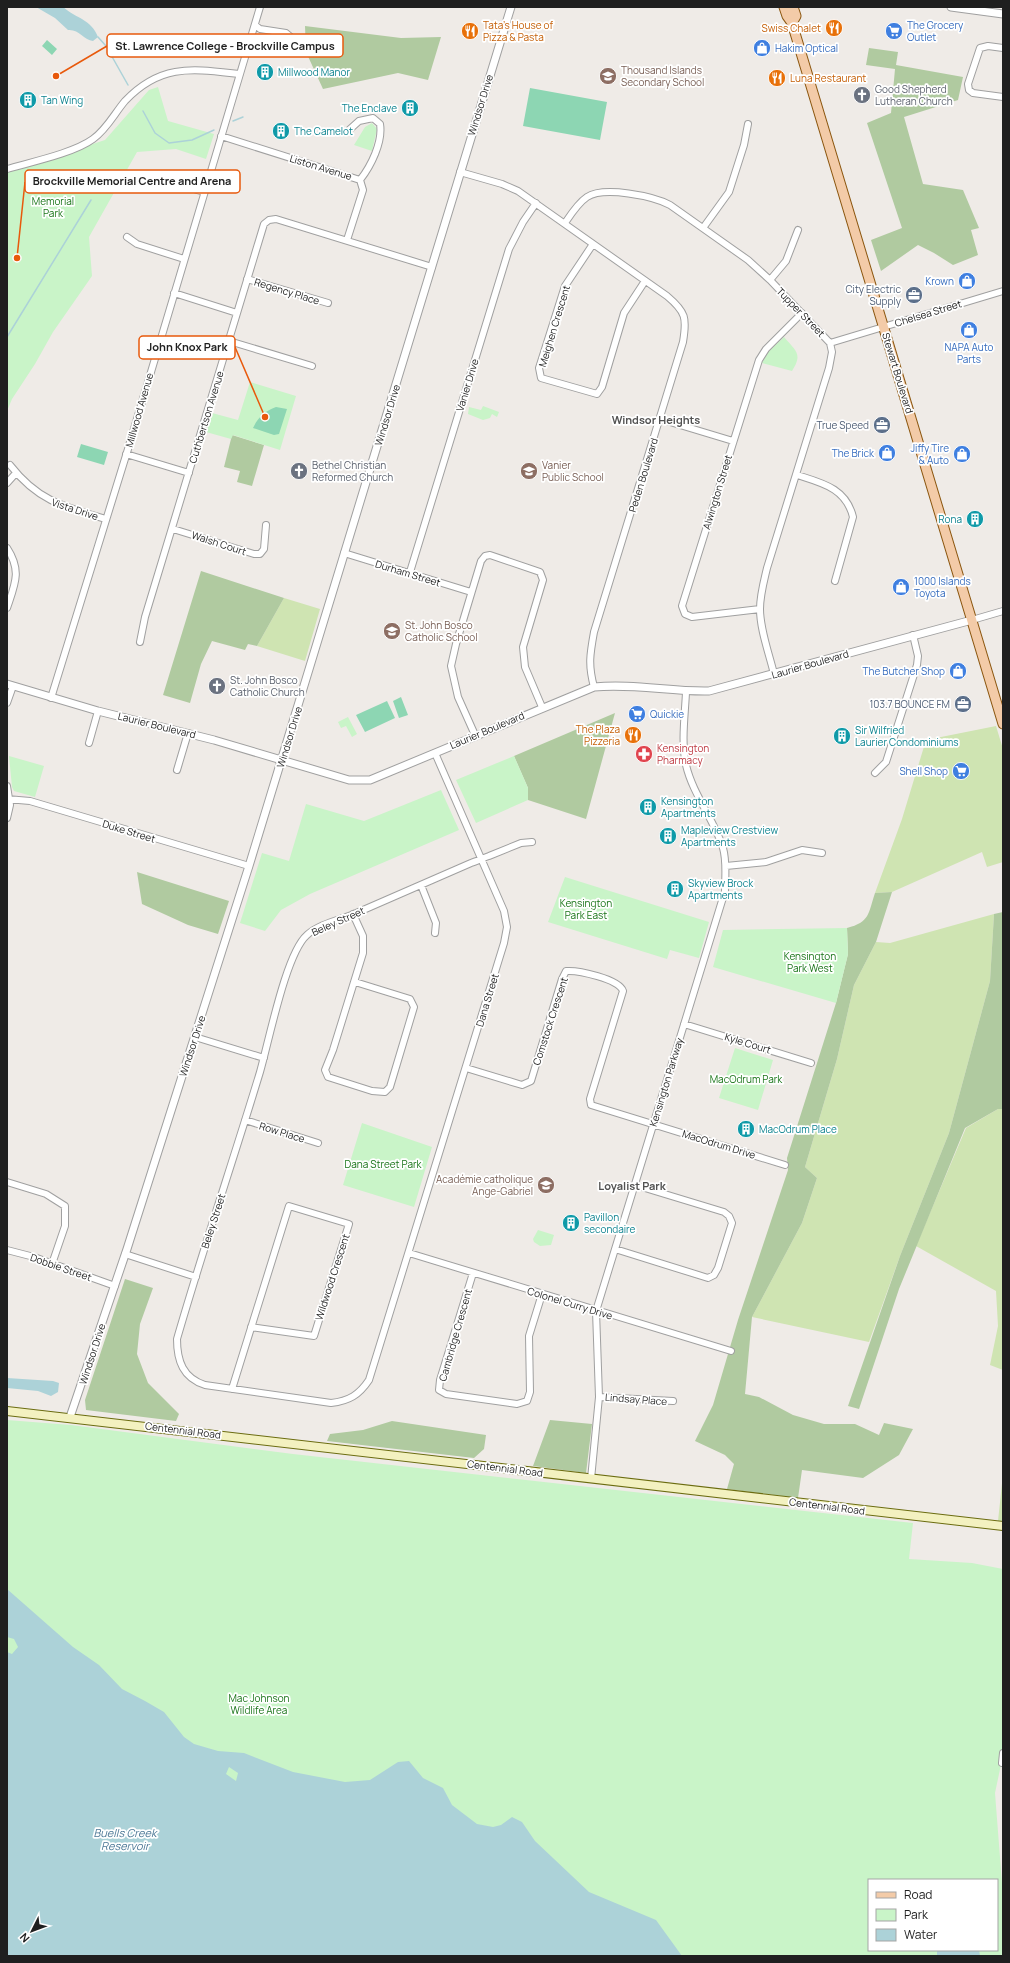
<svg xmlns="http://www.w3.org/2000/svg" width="1010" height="1963" font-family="Manrope,sans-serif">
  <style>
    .grass { fill: #cfe4b2 }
    .forest { fill: #b0caa0 }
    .park { fill: #c9f4c8; fill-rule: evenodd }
    .pitch { fill: #8dd6b3 }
    .water { fill: #acd2d8; fill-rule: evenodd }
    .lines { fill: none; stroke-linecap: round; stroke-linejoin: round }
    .stream { stroke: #acd2d8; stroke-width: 1.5 }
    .minor-casing { stroke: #a0a0a0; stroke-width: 8 }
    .tertiary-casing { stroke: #a0a0a0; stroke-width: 9 }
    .secondary-casing { stroke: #6b6c10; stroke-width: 10 }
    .primary-casing { stroke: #8b560f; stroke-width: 11 }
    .minor { stroke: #fff; stroke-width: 6 }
    .tertiary { stroke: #fff; stroke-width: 7 }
    .secondary { stroke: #f3f1c0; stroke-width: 8 }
    .primary { stroke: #f3cba8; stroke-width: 9 }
    .labels { text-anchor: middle; stroke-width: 3.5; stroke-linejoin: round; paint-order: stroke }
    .food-label { font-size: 10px; fill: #c56008; stroke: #fff; text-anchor: start }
    .shop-label { font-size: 10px; fill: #366cbe; stroke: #fff; text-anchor: end }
    .education-label { font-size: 10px; fill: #785e54; stroke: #fff; text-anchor: start }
    .culture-label { font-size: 10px; fill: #0d838f; stroke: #fff; text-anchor: start }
    .worship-label { font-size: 10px; fill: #5b616d; stroke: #fff; text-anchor: start }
    .street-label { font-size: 10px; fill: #1f1f1f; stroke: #fff }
    .park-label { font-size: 10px; fill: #187417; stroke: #fff }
    .service-label { font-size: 10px; fill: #4e5e75; stroke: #fff; text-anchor: end }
    .health-label { font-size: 10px; fill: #be3a42; stroke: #fff; text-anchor: start }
    .neighbourhood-label { font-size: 11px; font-weight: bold; fill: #525252; stroke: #fff }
    .water-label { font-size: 11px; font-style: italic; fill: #4e7997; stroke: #fff }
    .leader { fill: none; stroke: #e8590c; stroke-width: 1.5 }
    .callout-dot { fill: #e8590c; stroke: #fff; stroke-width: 1.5 }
    .callout { fill: #fff; stroke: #e8590c; stroke-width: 1.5 }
    .callout-label { font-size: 11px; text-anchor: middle; font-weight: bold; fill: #1f1f1f }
  </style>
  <rect width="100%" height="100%" fill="#efebe7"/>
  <!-- grass -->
  <path class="grass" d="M284,598L320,609L305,661L257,646Z
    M996,726L1003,749V862L987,867L982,852L892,892L875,893L902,819L926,740Z
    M994,914L990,981L949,1133L900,1256L869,1342L752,1317L802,1223L817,1178L805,1167L837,1059L854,985L876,942L890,943Z
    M998,1109H1003V1370L990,1365L998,1326L996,1291L916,1246L966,1128Z
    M1003,1474V1521H998Z"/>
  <!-- forest -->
  <path class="forest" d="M305,26L401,38L441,37L428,80L398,73L323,89L306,52Z
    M869,48L898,52L896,65L963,77L958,100L904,117L923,184L963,190L979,228L971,230L978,255L953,265L934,253L918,245L881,271L871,240L902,228L867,123L891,113L895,69L866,65Z
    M232,435L264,445L252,486L237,482L240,471L224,467Z
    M201,571L284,598L257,646L248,644L245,650L212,641L201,664L190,703L163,695Z
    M615,713L586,819L528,800V788L514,756Z
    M137,872L229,901L218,934L188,925L142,904Z
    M892,892L876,942L854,985L837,1059L805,1167L817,1178L802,1223L752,1317L745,1394L759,1397L793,1415L824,1424H855L879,1435L884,1423L913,1429L899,1455L863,1478L802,1470L798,1498L727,1489L734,1464L725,1455L695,1441L713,1405L738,1320L788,1170L787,1158L836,1003L848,954L847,928C870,922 868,914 875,893Z
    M1003,912V1109H998L965,1128L899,1289L859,1409L848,1406L900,1256L949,1133L990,981L994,914Z
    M125,1279L153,1288L140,1324L137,1354L148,1383L179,1414L176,1421L86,1410L85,1400Z
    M550,1420L592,1424L586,1473L533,1466Z
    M392,1421L486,1435L484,1449L474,1458L327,1441L330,1434L363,1430Z"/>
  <!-- park -->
  <path class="park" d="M158,87L168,121L214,134L206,159L176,149L137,152L89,237L92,276L53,332L35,364L12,399L7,411V172L105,140L149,90Z
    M372,123L377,129L372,151L354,145L365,127Z
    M784,337C796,351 803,354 792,371L762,363L768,352Z
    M250,382L296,396L280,450L233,435L231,439L206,432L212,413L238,420Z
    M483,406L499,412L497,417L492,414L490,418L483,420L468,414L469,407L481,410Z
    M348,717L357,734L352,737L346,726L341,728L338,722Z
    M9,756L44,766L35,797L14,791L12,787Z
    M514,756L528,788V800L476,823L456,780Z
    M441,790L459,830L310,894L281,910L265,931L240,923L262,853L289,861L306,804L364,821Z
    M565,877L709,922L699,958L670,950L667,959L548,922Z
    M847,928L848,954L836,1003L713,967L723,930Z
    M735,1048L773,1060L758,1110L719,1098Z
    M362,1123L432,1147L414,1207L343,1185Z
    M538,1230L554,1235L551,1245L540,1246L534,1242L533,1239Z
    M7,1420L71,1425L293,1454L913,1523L909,1559L972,1563L1003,1569V1755L995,1793L1003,1896V1956H7ZM869,1880H997V1950H869Z"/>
  <!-- pitch -->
  <path class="pitch" d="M47,40L57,49L52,55L42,46Z
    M530,88L607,102L600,140L523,126Z
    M276,407L287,409L279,434L274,435L253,428C258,417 265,411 276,407Z
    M81,444L108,452L104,465L77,457Z
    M401,697L408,715L399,718L393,701Z
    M387,701L395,718L365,732L356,715Z"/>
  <!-- water -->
  <path class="water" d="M36,7H63C77,19 91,19 98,37L93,41C84,40 79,29 68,30L55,18Z
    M7,1378L53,1381L59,1383L58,1392L51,1396L38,1391L7,1388Z
    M7,1589L73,1647L99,1665L122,1689L145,1701L164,1712L184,1737L194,1744L218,1751L244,1753L293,1772L345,1782L370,1780L398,1762L409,1761L423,1778L443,1788L452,1805L477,1824L493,1827L501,1825L512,1817L522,1822L535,1841L589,1892L656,1920L682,1956H7V1652L12,1654L18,1647L14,1639L7,1637ZM229,1767L238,1773L236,1781L226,1774Z
    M937,1950H979L980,1956H937Z"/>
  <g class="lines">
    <!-- stream -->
    <path class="stream" d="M98,37L106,46L128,85
      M143,111L155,133L169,143L192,140L214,130
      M233,121L243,117
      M7,337L91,200"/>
    <defs>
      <path id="minor" d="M255,25L260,29L286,33L297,42
        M1003,48L988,46L980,48L968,84L969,90L973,93L1003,97
        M349,130L359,121L373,118L380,124C383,142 371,166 360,180
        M221,136L360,180L363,190L347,240
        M7,169C31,162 74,153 93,139C107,129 114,114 125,101C161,63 193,69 240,74
        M460,172L502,184L518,191L667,296C686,312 687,318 683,342L594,632C590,654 588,665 594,687
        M163,180L204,192
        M565,223C571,214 578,203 587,197C604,186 653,196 670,205L748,260L770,280L830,343L832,352L829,368L767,568C764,581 760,595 760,609C760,630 769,653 774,674
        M703,228L729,192L744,145L748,124
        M127,237L137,244L184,259
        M593,244L565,286L539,368L541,378L597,394L602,387L624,313L645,281
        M247,279L328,303
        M770,280L786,261L798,230
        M174,293L237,313
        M229,341L312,366
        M830,343L1003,291
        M660,419L733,441
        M126,454L189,473
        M10,465C38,501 64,507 106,519
        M797,475C822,483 846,488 853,517L835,581
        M7,483L16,473
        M173,529L254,554H260L264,549L266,525
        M7,548C22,571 15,584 7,608
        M344,553L471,592
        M410,572L509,249L523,222L536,203
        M760,609L692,617L685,614L682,606L759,360L766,349L802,313
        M972,620L1003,611
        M140,642L145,617L264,224L269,220L276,219L432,267
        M51,698L128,449L260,7
        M7,703L13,686
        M475,735L458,697L451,666L456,644L481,561L485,556L490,555L540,572L543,580L523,647L525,667L542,707
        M89,743L98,711
        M435,753L504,911L507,927L504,943L369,1380C359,1395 349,1401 331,1403L205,1385C183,1378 177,1361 177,1339C203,1249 233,1161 260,1072C269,1041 286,953 307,935C319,924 339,920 354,914C393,897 432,880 471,863C477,861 483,858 489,856L521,843L532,842
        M177,770L188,733
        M875,773L886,762L917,665L918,656L913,635
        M7,786L10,805L7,818
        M7,799L30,801L249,866
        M726,866L766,862L802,850L822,853
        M421,885L436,923L435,933
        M353,914L363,936V953L333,1050L325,1070L328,1077L372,1091L385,1092L390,1087L414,1007L410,999L355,982
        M684,1024L811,1063
        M195,1037L264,1058
        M466,1068L522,1085L531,1081L562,979L566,971C578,970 619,979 623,991L590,1099L591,1105L785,1165
        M245,1120L318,1143
        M7,1182L46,1194L65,1206V1226L52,1264
        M615,1249L708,1278L714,1275L718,1268L732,1223L729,1216L724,1212L635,1185
        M7,1250L34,1257L115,1286
        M409,1253L731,1351
        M125,1254L196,1277
        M473,1273L440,1380L439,1390L446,1394L517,1404L527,1401L530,1392L529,1336L542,1294
        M232,1389L289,1206L349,1224L314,1336L251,1327
        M599,1397L673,1401
        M591,1479L599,1397L596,1311L725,891C725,876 727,862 723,848C714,819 693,795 686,765C681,742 685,715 686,692
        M1002,1763L1003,1753"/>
      <path id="tertiary" d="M951,7L1003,14
        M7,684L98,711L214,740L349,780H370L594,687C633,683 671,692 709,691L972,620
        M70,1417L127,1249L249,866L511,7"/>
      <path id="secondary" d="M7,1411L1003,1526"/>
      <path id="primary" d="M784,7L787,16L792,23L1003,724
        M792,23L796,16L793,7"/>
    </defs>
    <!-- minor casing -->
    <use href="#minor" class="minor-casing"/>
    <!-- tertiary casing -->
    <use href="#tertiary" class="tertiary-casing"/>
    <!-- secondary casing -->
    <use href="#secondary" class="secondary-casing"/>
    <!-- primary casing -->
    <use href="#primary" class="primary-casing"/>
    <!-- minor -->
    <use href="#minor" class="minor"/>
    <!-- tertiary -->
    <use href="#tertiary" class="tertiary"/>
    <!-- secondary -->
    <use href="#secondary" class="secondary"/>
    <!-- primary -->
    <use href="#primary" class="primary"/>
  </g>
  <!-- icons -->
  <defs>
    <symbol id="restaurant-disc" viewBox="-11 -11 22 22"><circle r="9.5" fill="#e8710a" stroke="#fff"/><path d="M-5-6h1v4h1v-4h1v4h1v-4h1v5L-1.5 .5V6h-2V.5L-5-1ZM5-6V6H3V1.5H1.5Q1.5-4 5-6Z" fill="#fff"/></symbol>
    <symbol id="supermarket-disc" viewBox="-11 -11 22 22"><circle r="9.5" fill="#3f7fe0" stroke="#fff"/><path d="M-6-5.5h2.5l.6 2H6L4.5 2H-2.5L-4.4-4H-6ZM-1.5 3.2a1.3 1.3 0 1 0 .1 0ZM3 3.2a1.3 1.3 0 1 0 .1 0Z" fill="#fff"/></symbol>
    <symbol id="shop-disc" viewBox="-11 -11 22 22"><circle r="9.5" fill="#3f7fe0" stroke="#fff"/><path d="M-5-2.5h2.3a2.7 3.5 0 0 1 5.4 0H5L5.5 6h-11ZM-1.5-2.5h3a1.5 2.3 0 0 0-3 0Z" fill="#fff"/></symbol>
    <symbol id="building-disc" viewBox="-11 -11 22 22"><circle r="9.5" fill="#0f9aa8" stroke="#fff"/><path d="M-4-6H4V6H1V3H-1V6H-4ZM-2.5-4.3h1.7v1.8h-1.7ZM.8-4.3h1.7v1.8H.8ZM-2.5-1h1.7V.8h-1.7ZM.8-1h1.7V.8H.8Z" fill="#fff"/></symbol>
    <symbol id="school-disc" viewBox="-11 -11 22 22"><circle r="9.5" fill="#8d6e63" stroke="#fff"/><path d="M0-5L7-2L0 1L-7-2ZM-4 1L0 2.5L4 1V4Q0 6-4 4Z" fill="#fff"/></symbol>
    <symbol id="church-disc" viewBox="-11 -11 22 22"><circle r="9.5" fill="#6b7280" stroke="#fff"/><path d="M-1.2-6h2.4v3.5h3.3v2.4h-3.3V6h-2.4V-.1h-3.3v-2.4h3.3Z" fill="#fff"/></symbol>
    <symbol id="office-disc" viewBox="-11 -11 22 22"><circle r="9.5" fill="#5c6f8a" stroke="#fff"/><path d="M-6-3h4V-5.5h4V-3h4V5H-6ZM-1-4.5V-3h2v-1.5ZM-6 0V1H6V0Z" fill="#fff"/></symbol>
    <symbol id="pharmacy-disc" viewBox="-11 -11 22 22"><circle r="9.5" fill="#e0444e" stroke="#fff"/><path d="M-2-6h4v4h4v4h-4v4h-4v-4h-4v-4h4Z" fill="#fff"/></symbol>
  </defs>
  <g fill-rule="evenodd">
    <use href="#restaurant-disc" x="824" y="18" width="20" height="20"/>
    <use href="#restaurant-disc" x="460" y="21" width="20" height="20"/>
    <use href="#supermarket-disc" x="884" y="21" width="20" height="20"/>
    <use href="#shop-disc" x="752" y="38" width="20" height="20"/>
    <use href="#building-disc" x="255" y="62" width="20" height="20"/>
    <use href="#school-disc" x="598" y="66" width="20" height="20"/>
    <use href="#restaurant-disc" x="767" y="68" width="20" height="20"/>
    <use href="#church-disc" x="852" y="85" width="20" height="20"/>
    <use href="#building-disc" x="18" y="90" width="20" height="20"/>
    <use href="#building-disc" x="400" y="98" width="20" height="20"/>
    <use href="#building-disc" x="271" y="121" width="20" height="20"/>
    <use href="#shop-disc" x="957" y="271" width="20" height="20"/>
    <use href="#office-disc" x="904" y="285" width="20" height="20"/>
    <use href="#shop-disc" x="959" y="320" width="20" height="20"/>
    <use href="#office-disc" x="872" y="415" width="20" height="20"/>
    <use href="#shop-disc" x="877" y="443" width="20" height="20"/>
    <use href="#shop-disc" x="952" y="444" width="20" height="20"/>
    <use href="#church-disc" x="289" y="461" width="20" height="20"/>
    <use href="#school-disc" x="519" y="461" width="20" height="20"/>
    <use href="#building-disc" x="965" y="509" width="20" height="20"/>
    <use href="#shop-disc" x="891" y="577" width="20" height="20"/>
    <use href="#school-disc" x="382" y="621" width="20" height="20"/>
    <use href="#shop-disc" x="948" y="661" width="20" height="20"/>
    <use href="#church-disc" x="207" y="676" width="20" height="20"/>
    <use href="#office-disc" x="953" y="694" width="20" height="20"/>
    <use href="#supermarket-disc" x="627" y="704" width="20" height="20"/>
    <use href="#restaurant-disc" x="623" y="725" width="20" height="20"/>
    <use href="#building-disc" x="832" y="726" width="20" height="20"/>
    <use href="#pharmacy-disc" x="634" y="744" width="20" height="20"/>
    <use href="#supermarket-disc" x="951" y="761" width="20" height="20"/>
    <use href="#building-disc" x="638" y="797" width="20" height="20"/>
    <use href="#building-disc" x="658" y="826" width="20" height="20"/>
    <use href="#building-disc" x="665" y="879" width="20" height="20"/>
    <use href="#building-disc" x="736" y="1119" width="20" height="20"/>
    <use href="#school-disc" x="536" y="1175" width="20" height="20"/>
    <use href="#building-disc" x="561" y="1213" width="20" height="20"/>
  </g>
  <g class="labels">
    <!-- food labels -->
    <g class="food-label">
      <text x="483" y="29">Tata's House of<tspan x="483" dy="12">Pizza &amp; Pasta</tspan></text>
      <text x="821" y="32" text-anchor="end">Swiss Chalet</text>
      <text x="790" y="82">Luna Restaurant</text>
      <text x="620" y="733" text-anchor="end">The Plaza<tspan x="620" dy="12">Pizzeria</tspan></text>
    </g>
    <!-- shop labels -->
    <g class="shop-label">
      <text x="907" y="29" text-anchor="start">The Grocery<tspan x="907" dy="12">Outlet</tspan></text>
      <text x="775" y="52" text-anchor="start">Hakim Optical</text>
      <text x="954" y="285">Krown</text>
      <text x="969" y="351" text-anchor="middle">NAPA Auto<tspan x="969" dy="12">Parts</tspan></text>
      <text x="949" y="452">Jiffy Tire<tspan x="949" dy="12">&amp; Auto</tspan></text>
      <text x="874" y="457">The Brick</text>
      <text x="914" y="585" text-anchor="start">1000 Islands<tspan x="914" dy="12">Toyota</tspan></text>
      <text x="945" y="675">The Butcher Shop</text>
      <text x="650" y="718" text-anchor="start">Quickie</text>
      <text x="948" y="775">Shell Shop</text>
    </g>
    <!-- education labels -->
    <g class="education-label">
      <text x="621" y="74">Thousand Islands<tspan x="621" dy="12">Secondary School</tspan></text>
      <text x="542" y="469">Vanier<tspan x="542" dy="12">Public School</tspan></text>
      <text x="405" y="629">St. John Bosco<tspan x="405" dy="12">Catholic School</tspan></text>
      <text x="533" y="1183" text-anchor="end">Académie catholique<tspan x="533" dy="12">Ange-Gabriel</tspan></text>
    </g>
    <!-- culture labels -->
    <g class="culture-label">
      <text x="278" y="76">Millwood Manor</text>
      <text x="41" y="104">Tan Wing</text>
      <text x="397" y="112" text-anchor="end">The Enclave</text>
      <text x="294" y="135">The Camelot</text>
      <text x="962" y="523" text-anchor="end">Rona</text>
      <text x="855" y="734">Sir Wilfried<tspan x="855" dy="12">Laurier Condominiums</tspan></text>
      <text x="661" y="805">Kensington<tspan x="661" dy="12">Apartments</tspan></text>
      <text x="681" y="834">Mapleview Crestview<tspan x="681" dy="12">Apartments</tspan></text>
      <text x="688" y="887">Skyview Brock<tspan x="688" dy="12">Apartments</tspan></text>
      <text x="759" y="1133">MacOdrum Place</text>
      <text x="584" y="1221">Pavillon<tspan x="584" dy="12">secondaire</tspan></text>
    </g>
    <!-- worship labels -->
    <g class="worship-label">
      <text x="875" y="93">Good Shepherd<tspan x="875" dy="12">Lutheran Church</tspan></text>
      <text x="312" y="469">Bethel Christian<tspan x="312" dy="12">Reformed Church</tspan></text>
      <text x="230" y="684">St. John Bosco<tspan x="230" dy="12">Catholic Church</tspan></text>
    </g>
    <!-- street labels -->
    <g class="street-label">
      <text transform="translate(480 105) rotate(-73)" y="4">Windsor Drive</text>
      <text transform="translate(321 167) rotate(17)" y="4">Liston Avenue</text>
      <text transform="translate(287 291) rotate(17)" y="4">Regency Place</text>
      <text transform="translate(801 312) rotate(46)" y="4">Tupper Street</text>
      <text transform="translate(928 313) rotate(-17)" y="4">Chelsea Street</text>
      <text transform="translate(554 326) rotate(-73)" y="4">Meighen Crescent</text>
      <text transform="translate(898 373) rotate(73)" y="4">Stewart Boulevard</text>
      <text transform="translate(467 385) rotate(-73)" y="4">Vanier Drive</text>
      <text transform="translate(139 410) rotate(-74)" y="4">Millwood Avenue</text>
      <text transform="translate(387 415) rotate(-73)" y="4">Windsor Drive</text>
      <text transform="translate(206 417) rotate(-73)" y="4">Cuthbertson Avenue</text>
      <text transform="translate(643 475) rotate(-73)" y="4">Peden Boulevard</text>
      <text transform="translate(717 492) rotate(-73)" y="4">Alwington Street</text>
      <text transform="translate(75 509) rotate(18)" y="4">Vista Drive</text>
      <text transform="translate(219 543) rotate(18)" y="4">Walsh Court</text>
      <text transform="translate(408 573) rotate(17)" y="4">Durham Street</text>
      <text transform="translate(810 664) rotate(-16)" y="4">Laurier Boulevard</text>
      <text transform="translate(157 725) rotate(14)" y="4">Laurier Boulevard</text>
      <text transform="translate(487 730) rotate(-23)" y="4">Laurier Boulevard</text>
      <text transform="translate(289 737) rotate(-73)" y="4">Windsor Drive</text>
      <text transform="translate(129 831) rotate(17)" y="4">Duke Street</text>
      <text transform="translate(338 921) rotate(-24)" y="4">Beley Street</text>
      <text transform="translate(487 1000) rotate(-73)" y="4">Dana Street</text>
      <text transform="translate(550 1021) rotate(-72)" y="4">Comstock Crescent</text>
      <text transform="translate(748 1043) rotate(17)" y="4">Kyle Court</text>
      <text transform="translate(192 1046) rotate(-72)" y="4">Windsor Drive</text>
      <text transform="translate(666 1082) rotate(-73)" y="4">Kensington Parkway</text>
      <text transform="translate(282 1132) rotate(17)" y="4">Row Place</text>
      <text transform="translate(719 1144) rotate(17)" y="4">MacOdrum Drive</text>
      <text transform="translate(213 1221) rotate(-72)" y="4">Beley Street</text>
      <text transform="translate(61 1267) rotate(19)" y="4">Dobbie Street</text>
      <text transform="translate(332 1277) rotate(-72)" y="4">Wildwood Crescent</text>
      <text transform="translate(570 1303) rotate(17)" y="4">Colonel Curry Drive</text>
      <text transform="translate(455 1335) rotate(-74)" y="4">Cambridge Crescent</text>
      <text transform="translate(92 1354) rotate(-72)" y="4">Windsor Drive</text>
      <text transform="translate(636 1399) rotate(4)" y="4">Lindsay Place</text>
      <text transform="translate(183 1430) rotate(7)" y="4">Centennial Road</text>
      <text transform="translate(505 1468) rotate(7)" y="4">Centennial Road</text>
      <text transform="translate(827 1506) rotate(7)" y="4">Centennial Road</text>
    </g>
    <!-- park labels -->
    <g class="park-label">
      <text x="53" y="205">Memorial<tspan x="53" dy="12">Park</tspan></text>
      <text x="586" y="907">Kensington<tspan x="586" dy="12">Park East</tspan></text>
      <text x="810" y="960">Kensington<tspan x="810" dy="12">Park West</tspan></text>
      <text x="746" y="1083">MacOdrum Park</text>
      <text x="383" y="1168">Dana Street Park</text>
      <text x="259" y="1702">Mac Johnson<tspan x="259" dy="12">Wildlife Area</tspan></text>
    </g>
    <!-- service labels -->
    <g class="service-label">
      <text x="901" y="293">City Electric<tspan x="901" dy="12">Supply</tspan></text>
      <text x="869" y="429">True Speed</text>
      <text x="950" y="708">103.7 BOUNCE FM</text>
    </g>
    <!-- health labels -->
    <g class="health-label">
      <text x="657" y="752">Kensington<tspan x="657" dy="12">Pharmacy</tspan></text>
    </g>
    <!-- neighbourhood labels -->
    <g class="neighbourhood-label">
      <text x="656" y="424">Windsor Heights</text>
      <text x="632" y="1190">Loyalist Park</text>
    </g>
    <!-- water labels -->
    <g class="water-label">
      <text x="125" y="1837">Buells Creek<tspan x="125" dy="13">Reservoir</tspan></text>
    </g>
  </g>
  <!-- callouts -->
  <path class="leader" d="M56 76L107 46M17 258L25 182M265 417L235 347"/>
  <g class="callout-dot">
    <circle cx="56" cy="76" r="4"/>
    <circle cx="17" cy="258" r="4"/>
    <circle cx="265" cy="417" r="4"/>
  </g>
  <g class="callout">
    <rect x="107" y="34" width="236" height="23" rx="4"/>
    <rect x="25" y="170" width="215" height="23" rx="4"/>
    <rect x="139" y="336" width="96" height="23" rx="4"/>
  </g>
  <g class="callout-label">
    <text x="225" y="50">St. Lawrence College - Brockville Campus</text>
    <text x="132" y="185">Brockville Memorial Centre and Arena</text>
    <text x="187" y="351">John Knox Park</text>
  </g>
  <!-- border -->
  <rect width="1010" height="1963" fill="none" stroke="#1f1f1f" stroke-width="16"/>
  <!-- legend -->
  <rect x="868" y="1879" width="130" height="72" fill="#ffffff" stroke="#a5a5a5"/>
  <rect x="876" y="1892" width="20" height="6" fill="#f3cba8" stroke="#a5a5a5"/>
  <text x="904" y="1899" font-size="12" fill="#1f1f1f">Road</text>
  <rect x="876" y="1909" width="20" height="12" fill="#c9f4c8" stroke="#a5a5a5"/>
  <text x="904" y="1919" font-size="12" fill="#1f1f1f">Park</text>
  <rect x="876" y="1929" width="20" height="12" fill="#acd2d8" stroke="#a5a5a5"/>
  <text x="904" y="1939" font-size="12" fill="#1f1f1f">Water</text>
  <!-- north arrow -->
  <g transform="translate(32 1931) rotate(228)" stroke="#ffffff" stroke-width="3" paint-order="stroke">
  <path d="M0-3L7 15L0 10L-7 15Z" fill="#1f1f1f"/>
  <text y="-6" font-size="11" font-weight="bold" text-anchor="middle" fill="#1f1f1f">N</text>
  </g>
</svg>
